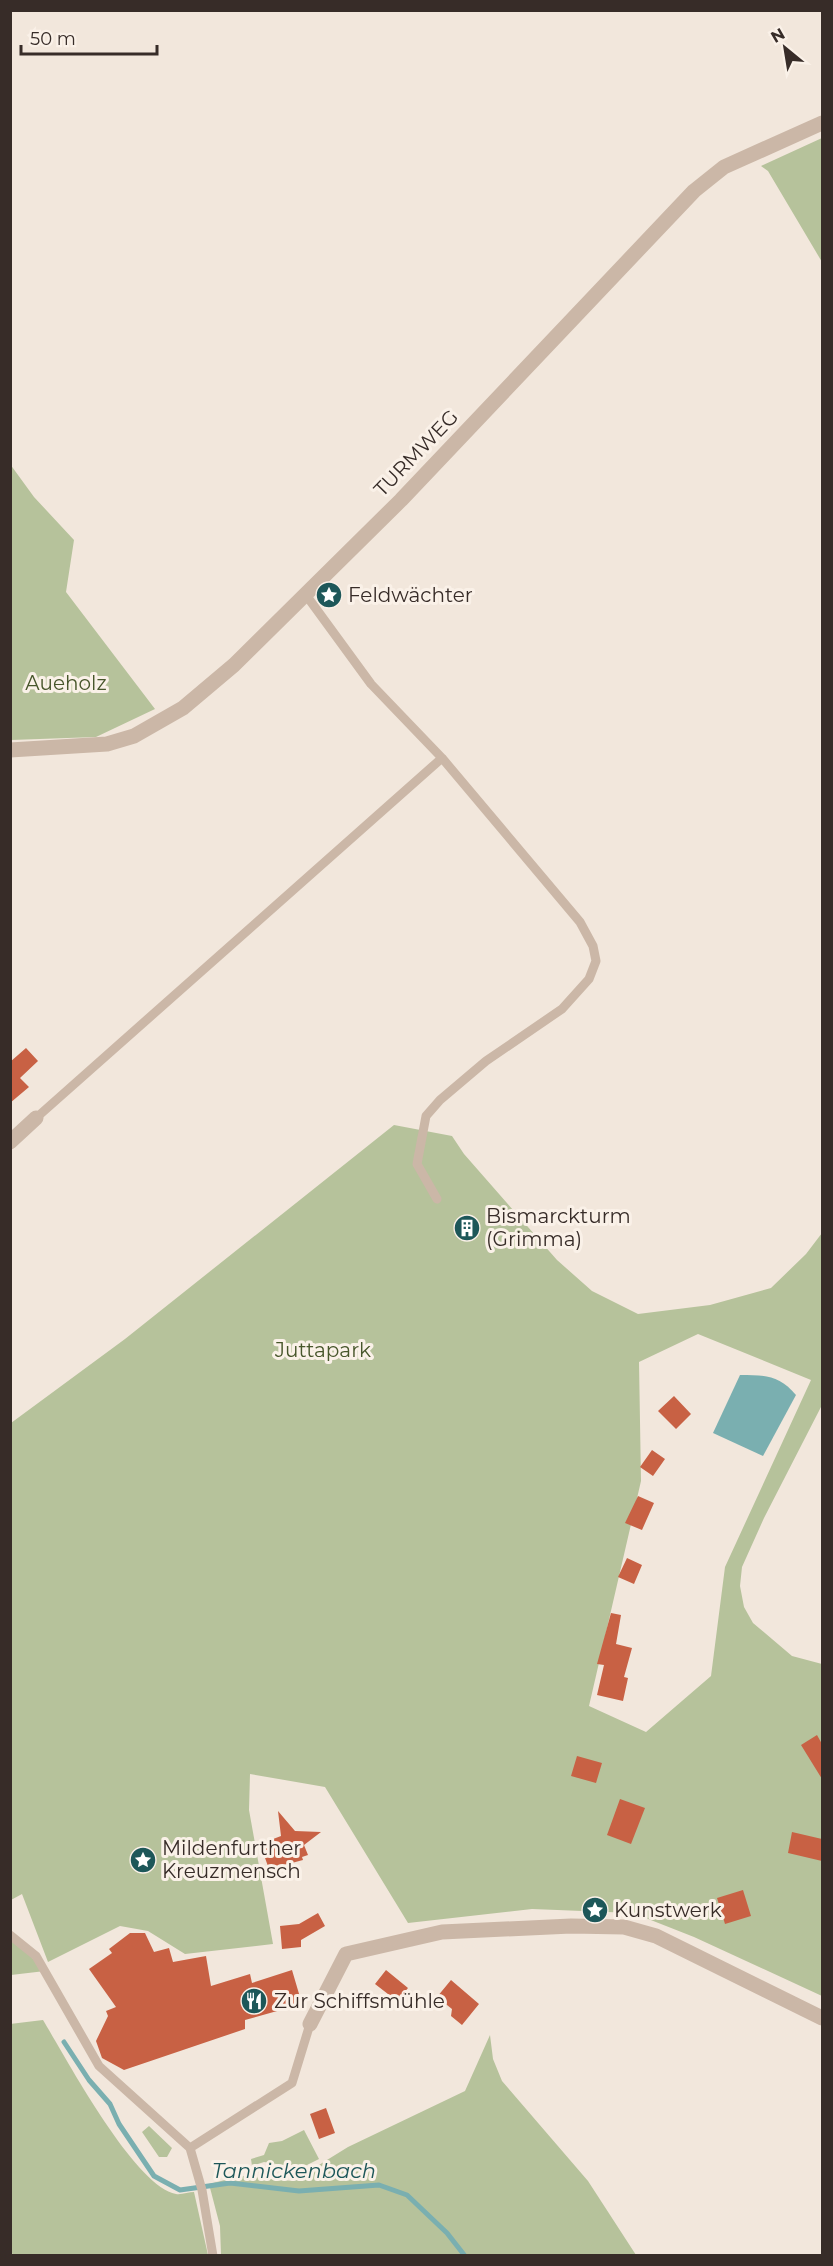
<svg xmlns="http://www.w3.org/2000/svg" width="833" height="2266" font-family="Montserrat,sans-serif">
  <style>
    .green { fill: #b6c29b; fill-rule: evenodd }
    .water { fill: #7aafb0 }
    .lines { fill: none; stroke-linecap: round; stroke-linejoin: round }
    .stream { stroke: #7aafb0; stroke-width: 5 }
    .building { fill: #c86144 }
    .lane { stroke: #cbb7a7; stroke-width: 9 }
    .street { stroke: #cbb7a7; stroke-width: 15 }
    .labels { text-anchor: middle; stroke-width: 6; stroke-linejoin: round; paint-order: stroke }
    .street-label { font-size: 20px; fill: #372c28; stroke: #faf1e8 }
    .poi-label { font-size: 20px; fill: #372c28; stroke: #faf1e8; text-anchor: start }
    .park-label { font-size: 20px; fill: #47562b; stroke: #faf1e8 }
    .water-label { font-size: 21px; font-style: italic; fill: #1d5759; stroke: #faf1e8 }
  </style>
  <rect width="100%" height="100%" fill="#f2e7dc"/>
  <!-- green -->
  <path class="green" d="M822,138V262L768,171L761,166Z
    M10,464L34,497L74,540L66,592L155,709L96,737L11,740Z
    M394,1125L452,1136L464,1154L557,1260L592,1291L638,1314L710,1305L771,1288L806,1254L822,1233V1405L764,1518L742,1567L740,1586L744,1607L753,1623L792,1656L822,1664V1996L694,1937L633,1913L532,1909L408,1923L325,1787L250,1774L249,1810L273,1944L185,1954L148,1931L120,1926L48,1962L22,1894L11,1900V1423L125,1339ZM698,1334L811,1380L725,1567L711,1676L646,1732L589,1706L641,1481L639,1362Z
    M10,1935L45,1971L11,1975Z
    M43,2020C66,2058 134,2186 176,2194C181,2195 189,2192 194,2192L208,2255H13L10,2250V2024Z
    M490,2035L493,2059L502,2081L588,2181L636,2255H221L220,2226L209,2184L241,2176L293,2181L348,2147L465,2091Z
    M149,2126L172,2148L167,2157H159L142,2132Z
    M304,2130L319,2159L301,2168L264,2162L252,2166L251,2159L264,2155L269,2143L282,2141Z"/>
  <!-- water -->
  <path class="water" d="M740,1375C765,1375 779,1375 796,1395L763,1456L713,1433Z"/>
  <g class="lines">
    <!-- stream -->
    <path class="stream" d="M64,2042L89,2080L110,2104L119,2124L154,2176L180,2190L230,2183L299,2191L379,2185L407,2195L447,2233L465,2256"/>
  </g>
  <!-- building -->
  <path class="building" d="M26,1048L38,1061L20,1078L29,1087L10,1103V1062Z
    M674,1396L691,1414L676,1429L658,1411Z
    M652,1450L665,1459L653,1476L640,1467Z
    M638,1496L654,1503L642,1530L625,1523Z
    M627,1558L642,1565L634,1584L618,1577Z
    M611,1613L621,1615L616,1644L632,1648L624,1677L628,1678L623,1701L597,1695L604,1665L597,1664Z
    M817,1735L822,1744V1779L801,1745Z
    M577,1756L602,1763L596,1783L571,1776Z
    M620,1799L645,1808L631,1844L607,1835Z
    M278,1811L295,1831L321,1832L304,1845L308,1855L302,1857L303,1860L269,1869L260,1844L281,1836Z
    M792,1832L822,1839V1861L788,1853Z
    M743,1890L751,1916L725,1924L717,1898Z
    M318,1913L325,1926L301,1940V1947L282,1949L280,1926L299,1924Z
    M130,1933H145L154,1952L169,1948L173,1962L206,1956L211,1986L250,1974L252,1983L292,1970L302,2004L245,2020V2029L124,2070L102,2058L96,2041L108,2016L106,2011L116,2007L89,1969L112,1953L109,1949Z
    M386,1970L408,1988L397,2001L375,1984Z
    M451,1980L479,2004L462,2025L451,2016L452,2009L437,1997Z
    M326,2108L335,2133L319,2139L310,2114Z"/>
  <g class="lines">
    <!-- lane -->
    <path class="lane" d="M306,595L371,684L442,758L580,922L593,946L596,961L589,979L562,1009L486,1061L440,1100L426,1116L417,1164L437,1199
      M36,1118L442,758
      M10,1935L36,1956L99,2066L190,2148L202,2190L213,2256
      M190,2148L292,2083L310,2024"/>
    <!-- street -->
    <path class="street" d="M10,750L107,744L134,736L183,708L234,665L401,500L694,191L724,167L822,123
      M10,1142L36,1118
      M310,2024L346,1954L442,1932L571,1926L624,1927L656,1936L822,2018"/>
  </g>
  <!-- icons -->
  <defs>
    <symbol id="sight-disc" viewBox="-11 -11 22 22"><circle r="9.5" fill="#1d5759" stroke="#faf1e8"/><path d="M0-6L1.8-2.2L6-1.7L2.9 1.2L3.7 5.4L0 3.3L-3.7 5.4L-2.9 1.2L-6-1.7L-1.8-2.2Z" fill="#fff"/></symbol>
    <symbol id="building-disc" viewBox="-11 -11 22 22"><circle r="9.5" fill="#1d5759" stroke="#faf1e8"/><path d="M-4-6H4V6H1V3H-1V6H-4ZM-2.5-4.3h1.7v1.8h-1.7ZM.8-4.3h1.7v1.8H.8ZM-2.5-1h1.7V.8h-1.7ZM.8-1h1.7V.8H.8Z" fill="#fff"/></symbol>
    <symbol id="restaurant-disc" viewBox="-11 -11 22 22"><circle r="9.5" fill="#1d5759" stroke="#faf1e8"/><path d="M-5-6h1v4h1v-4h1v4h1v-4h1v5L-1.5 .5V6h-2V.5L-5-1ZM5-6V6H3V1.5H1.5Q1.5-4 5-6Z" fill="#fff"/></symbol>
  </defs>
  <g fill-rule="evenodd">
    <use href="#sight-disc" x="314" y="580" width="30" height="30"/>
    <use href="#building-disc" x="452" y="1213" width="30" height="30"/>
    <use href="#sight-disc" x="128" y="1845" width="30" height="30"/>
    <use href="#sight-disc" x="580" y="1895" width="30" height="30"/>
    <use href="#restaurant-disc" x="239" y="1986" width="30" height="30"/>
  </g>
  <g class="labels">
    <!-- street labels -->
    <g class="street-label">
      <text transform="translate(416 453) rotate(-46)" y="7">TURMWEG</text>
    </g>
    <!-- poi labels -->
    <g class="poi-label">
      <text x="348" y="602">Feldwächter</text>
      <text x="486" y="1223">Bismarckturm<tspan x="486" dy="23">(Grimma)</tspan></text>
      <text x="162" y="1855">Mildenfurther<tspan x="162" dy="23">Kreuzmensch</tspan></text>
      <text x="614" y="1917">Kunstwerk</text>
      <text x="274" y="2008">Zur Schiffsmühle</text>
    </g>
    <!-- park labels -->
    <g class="park-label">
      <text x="66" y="690">Aueholz</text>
      <text x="323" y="1357">Juttapark</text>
    </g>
    <!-- water labels -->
    <g class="water-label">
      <text x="294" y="2178">Tannickenbach</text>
    </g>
  </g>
  <!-- border -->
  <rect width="833" height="2266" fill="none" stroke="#372c28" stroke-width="24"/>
  <!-- north arrow -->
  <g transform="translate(785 48) rotate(330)" stroke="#faf1e8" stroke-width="4.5" paint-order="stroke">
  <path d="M0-4.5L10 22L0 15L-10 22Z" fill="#372c28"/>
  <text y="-9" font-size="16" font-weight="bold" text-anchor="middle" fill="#372c28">N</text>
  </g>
  <!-- scale -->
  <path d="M21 45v9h136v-9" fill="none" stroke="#372c28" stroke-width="3"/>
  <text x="30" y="45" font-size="18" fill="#372c28" stroke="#faf1e8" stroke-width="4.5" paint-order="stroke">50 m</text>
</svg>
